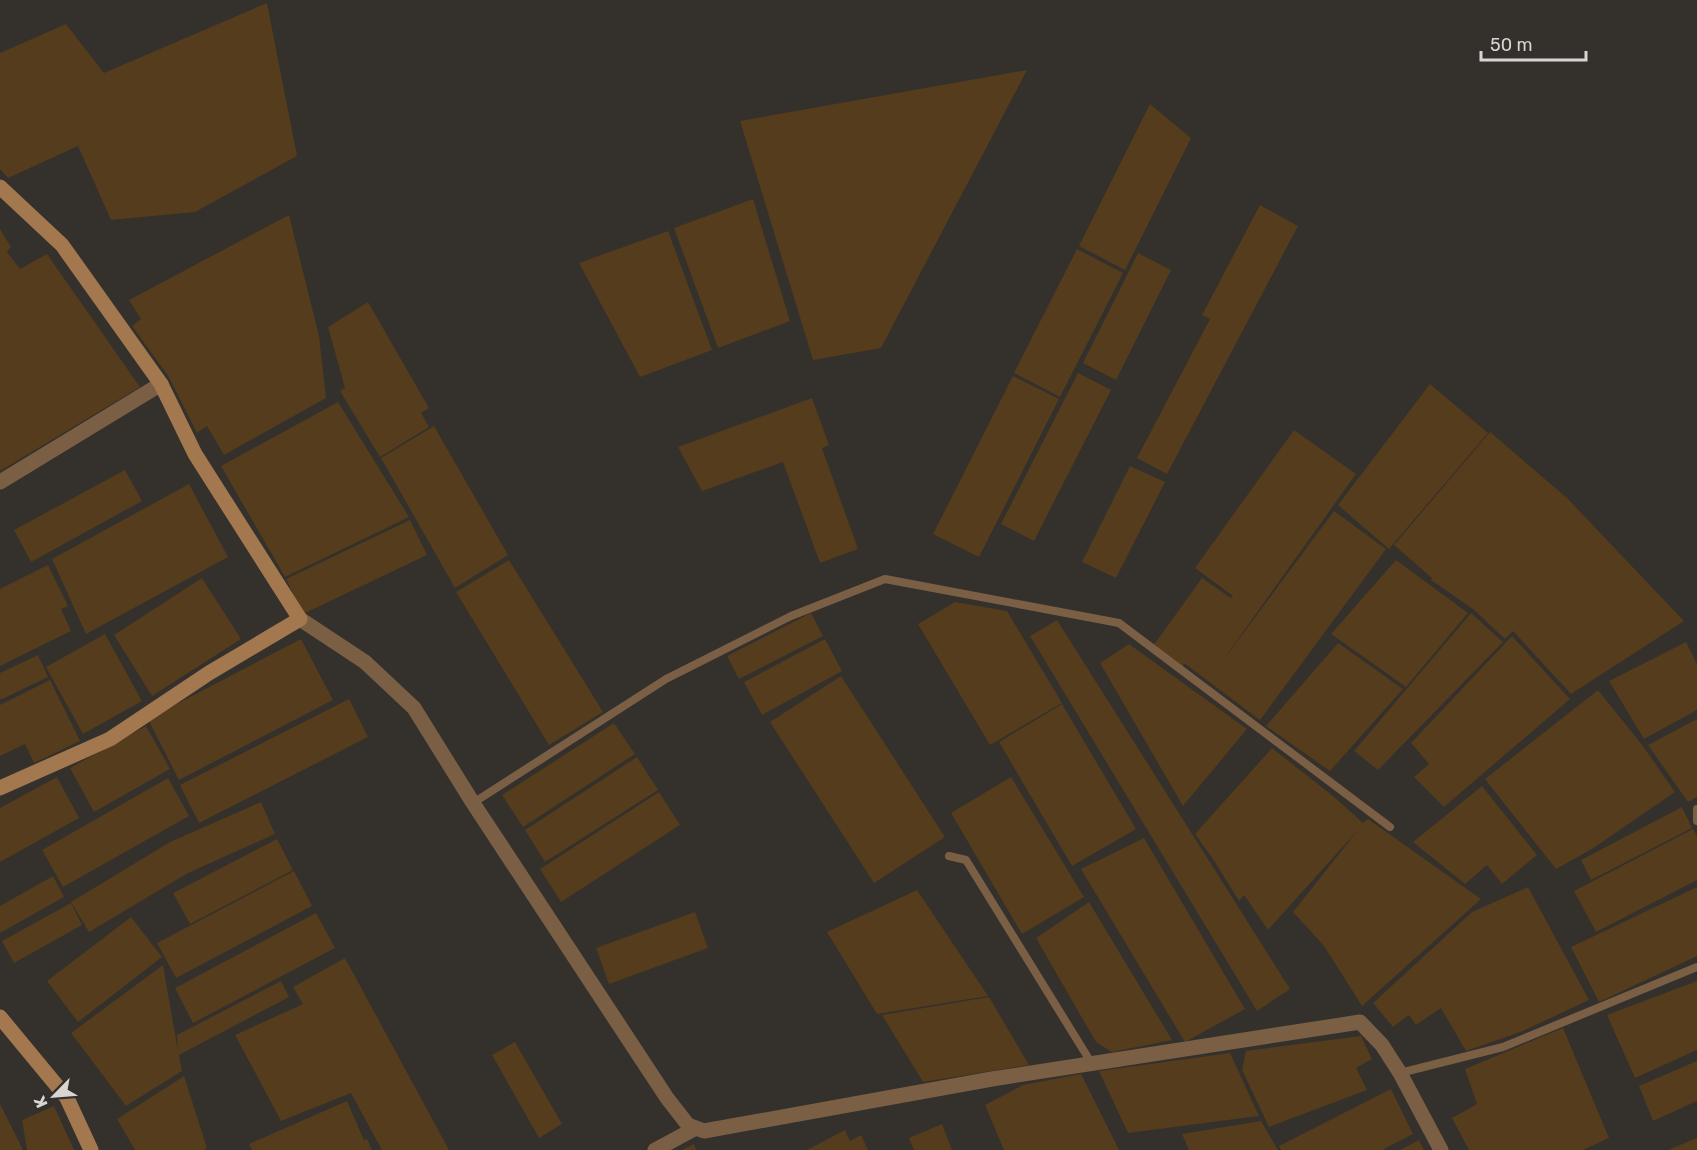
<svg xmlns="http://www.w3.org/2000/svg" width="1697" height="1150" font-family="Rubik,sans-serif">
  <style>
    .building { fill: #543c1c }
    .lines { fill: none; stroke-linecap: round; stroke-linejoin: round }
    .lane { stroke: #7b5f45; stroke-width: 8 }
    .street { stroke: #7b5f45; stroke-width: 15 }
    .secondary { stroke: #a4784e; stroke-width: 15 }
  </style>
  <rect width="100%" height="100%" fill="#34302c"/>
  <!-- building -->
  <path class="building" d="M267,3L297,156L195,212L111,220L78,146L8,178L0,169V53L66,24L104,73Z
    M1027,70L881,348L813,360L740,121Z
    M1150,104L1191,138L1125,270L1079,246Z
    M753,199L790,321L718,348L674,228Z
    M1260,205L1298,226L1167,474L1137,458L1210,319L1202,315Z
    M289,215L319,336L326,398L224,455L207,426L197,433L169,377L132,326L141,319L129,300Z
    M0,229L11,247L7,252L20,269L47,254L140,387L0,471Z
    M668,231L712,350L640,377L579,263Z
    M1077,249L1123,273L1060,397L1014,373Z
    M1138,253L1171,270L1116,380L1083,363Z
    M368,302L429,408L421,413L429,427L380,457L340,391L345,388L328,327Z
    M1078,373L1111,390L1034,541L1001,524Z
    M1013,376L1059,399L979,557L933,534Z
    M1430,384L1488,433L1389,549L1338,505Z
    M812,398L829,445L822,448L858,549L820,563L783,462L702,491L678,447Z
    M338,402L409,517L285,577L221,466Z
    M434,426L508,555L455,588L381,458Z
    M1294,430L1356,474L1218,667L1334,511L1386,549L1260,720L1184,663L1182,667L1153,646L1202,578L1231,598L1233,596L1195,568Z
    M1490,432L1567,498L1684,621L1571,694L1513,631L1505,639L1473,609L1431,580L1432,578L1394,545Z
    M1130,466L1165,482L1116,578L1082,562Z
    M125,470L142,501L31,562L14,530Z
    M189,484L228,557L86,634L52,559Z
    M410,520L427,555L303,614L286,579Z
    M509,560L603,712L549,745L456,592Z
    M1396,560L1468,613L1406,687L1331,634Z
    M48,565L68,606L61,609L71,631L0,666V589Z
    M202,578L241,639L152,696L114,635Z
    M955,602L1007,611L1062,703L990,745L918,624Z
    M811,613L823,636L739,679L727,656Z
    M1471,613L1503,642L1378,770L1354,751Z
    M1057,620L1290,989L1257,1011L1030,636Z
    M105,634L142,701L83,734L46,667Z
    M1512,636L1570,699L1444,807L1414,777L1429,764L1411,743Z
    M301,639L333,700L179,780L148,719Z
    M825,639L842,671L762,715L744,682Z
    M1686,642L1697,664V710L1644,739L1609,681Z
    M1338,643L1403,689L1330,771L1266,726Z
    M1129,644L1247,729L1183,806L1100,663Z
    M38,655L48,677L0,700V673Z
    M841,676L945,837L874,883L770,722Z
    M50,680L80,741L34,763L25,744L0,756V705Z
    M1598,690L1643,746L1675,792L1592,849L1556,869L1485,779Z
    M349,699L368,737L199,823L180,785Z
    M1062,704L1136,829L1072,866L999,742Z
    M1697,719V797L1688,802L1648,745Z
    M614,723L635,754L523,827L502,795Z
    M146,726L170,769L94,812L70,768Z
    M1272,748L1333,796L1363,823L1368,819L1481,899L1362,1006L1324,946L1293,912L1358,830L1268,930L1244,895L1239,901L1213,859L1195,834Z
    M637,757L658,790L545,862L525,830Z
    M57,777L79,818L0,862V808Z
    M1011,777L1084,897L1022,934L951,813Z
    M168,778L189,816L63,887L42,850Z
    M1482,786L1537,855L1502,884L1487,865L1465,884L1413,842Z
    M659,792L680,825L561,902L540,869Z
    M261,802L275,834L188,873L89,932L71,902L170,842Z
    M1682,807L1692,828L1591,880L1581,860Z
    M1693,829L1697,836V880L1596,932L1574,891Z
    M1144,838L1245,1009L1185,1042L1081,869Z
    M277,839L293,870L190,924L173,893Z
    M294,871L312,906L176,978L157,943Z
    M53,876L64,897L0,933V906Z
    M1528,887L1589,1000L1523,1031L1466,1051L1441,1008L1416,1025L1409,1015L1393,1027L1373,1003L1472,912Z
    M1697,887V956L1599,1002L1571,947Z
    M917,890L988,996L877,1014L827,932Z
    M1089,902L1172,1040L1112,1052L1096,1042L1036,938Z
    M71,903L82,925L14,963L2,941Z
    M695,912L708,948L609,984L596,948Z
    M316,913L335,948L193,1023L175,988Z
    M131,917L162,957L78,1022L47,981Z
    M345,958L449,1150H382L351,1093L281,1121L235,1035L303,1004L293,987Z
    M163,965L178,1051L177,1035L281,981L289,997L179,1055L182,1071L126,1106L71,1033Z
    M1697,981V1050L1635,1078L1607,1015Z
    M989,997L1029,1065L923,1082L882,1015Z
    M1563,1028L1609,1138L1583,1150H1469L1452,1118L1477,1104L1465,1069Z
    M1361,1036L1372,1059L1356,1068L1367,1090L1269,1127L1242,1070L1246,1051Z
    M515,1042L562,1124L539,1138L492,1055Z
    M1230,1053L1259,1116L1128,1133L1099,1071Z
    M1697,1061V1101L1653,1121L1639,1086Z
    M1081,1074L1119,1150H1004L985,1105L1023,1085Z
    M184,1076L207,1148L204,1150H135L117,1119Z
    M1391,1089L1413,1134L1382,1150H1281L1279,1146Z
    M347,1101L364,1140L367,1139L372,1150H252L249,1144Z
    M0,1104L22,1148V1150H0Z
    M54,1106L74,1150H27L22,1120Z
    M1261,1121L1278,1150H1189L1182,1134Z
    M942,1124L952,1150H914L909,1138Z
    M845,1130L850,1141L861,1135L868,1150H807Z
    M1697,1138V1150H1668Z
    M1419,1140L1424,1150H1400Z
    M694,1144L696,1150H682Z"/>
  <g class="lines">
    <!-- lane -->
    <path class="lane" d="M473,803L666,679L791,616L885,579L1119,623L1390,827
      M1697,809V821
      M949,856L966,860L1092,1064
      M1400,1073L1503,1047L1697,967"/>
    <!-- street -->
    <path class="street" d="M0,482L161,384
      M300,619L365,662L414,708L473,803L667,1098L688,1125L704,1131L992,1079L1360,1022L1382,1045L1400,1073L1441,1150
      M655,1150L696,1128"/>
    <!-- secondary -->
    <path class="secondary" d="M0,187L62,245L161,384L195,454L300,619L209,673L110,739L0,788
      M0,1017L67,1098L91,1150"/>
  </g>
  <!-- north arrow -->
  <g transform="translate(54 1096) rotate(245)" stroke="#34302c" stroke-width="4.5" paint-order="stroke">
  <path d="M0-4.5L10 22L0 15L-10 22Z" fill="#d8d5d3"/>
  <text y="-9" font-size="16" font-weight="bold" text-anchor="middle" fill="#d8d5d3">K</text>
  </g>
  <!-- scale -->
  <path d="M1481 51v9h105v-9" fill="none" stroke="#d8d5d3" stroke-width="3"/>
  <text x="1490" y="51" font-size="18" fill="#d8d5d3" stroke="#34302c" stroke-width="4.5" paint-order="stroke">50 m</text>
</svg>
